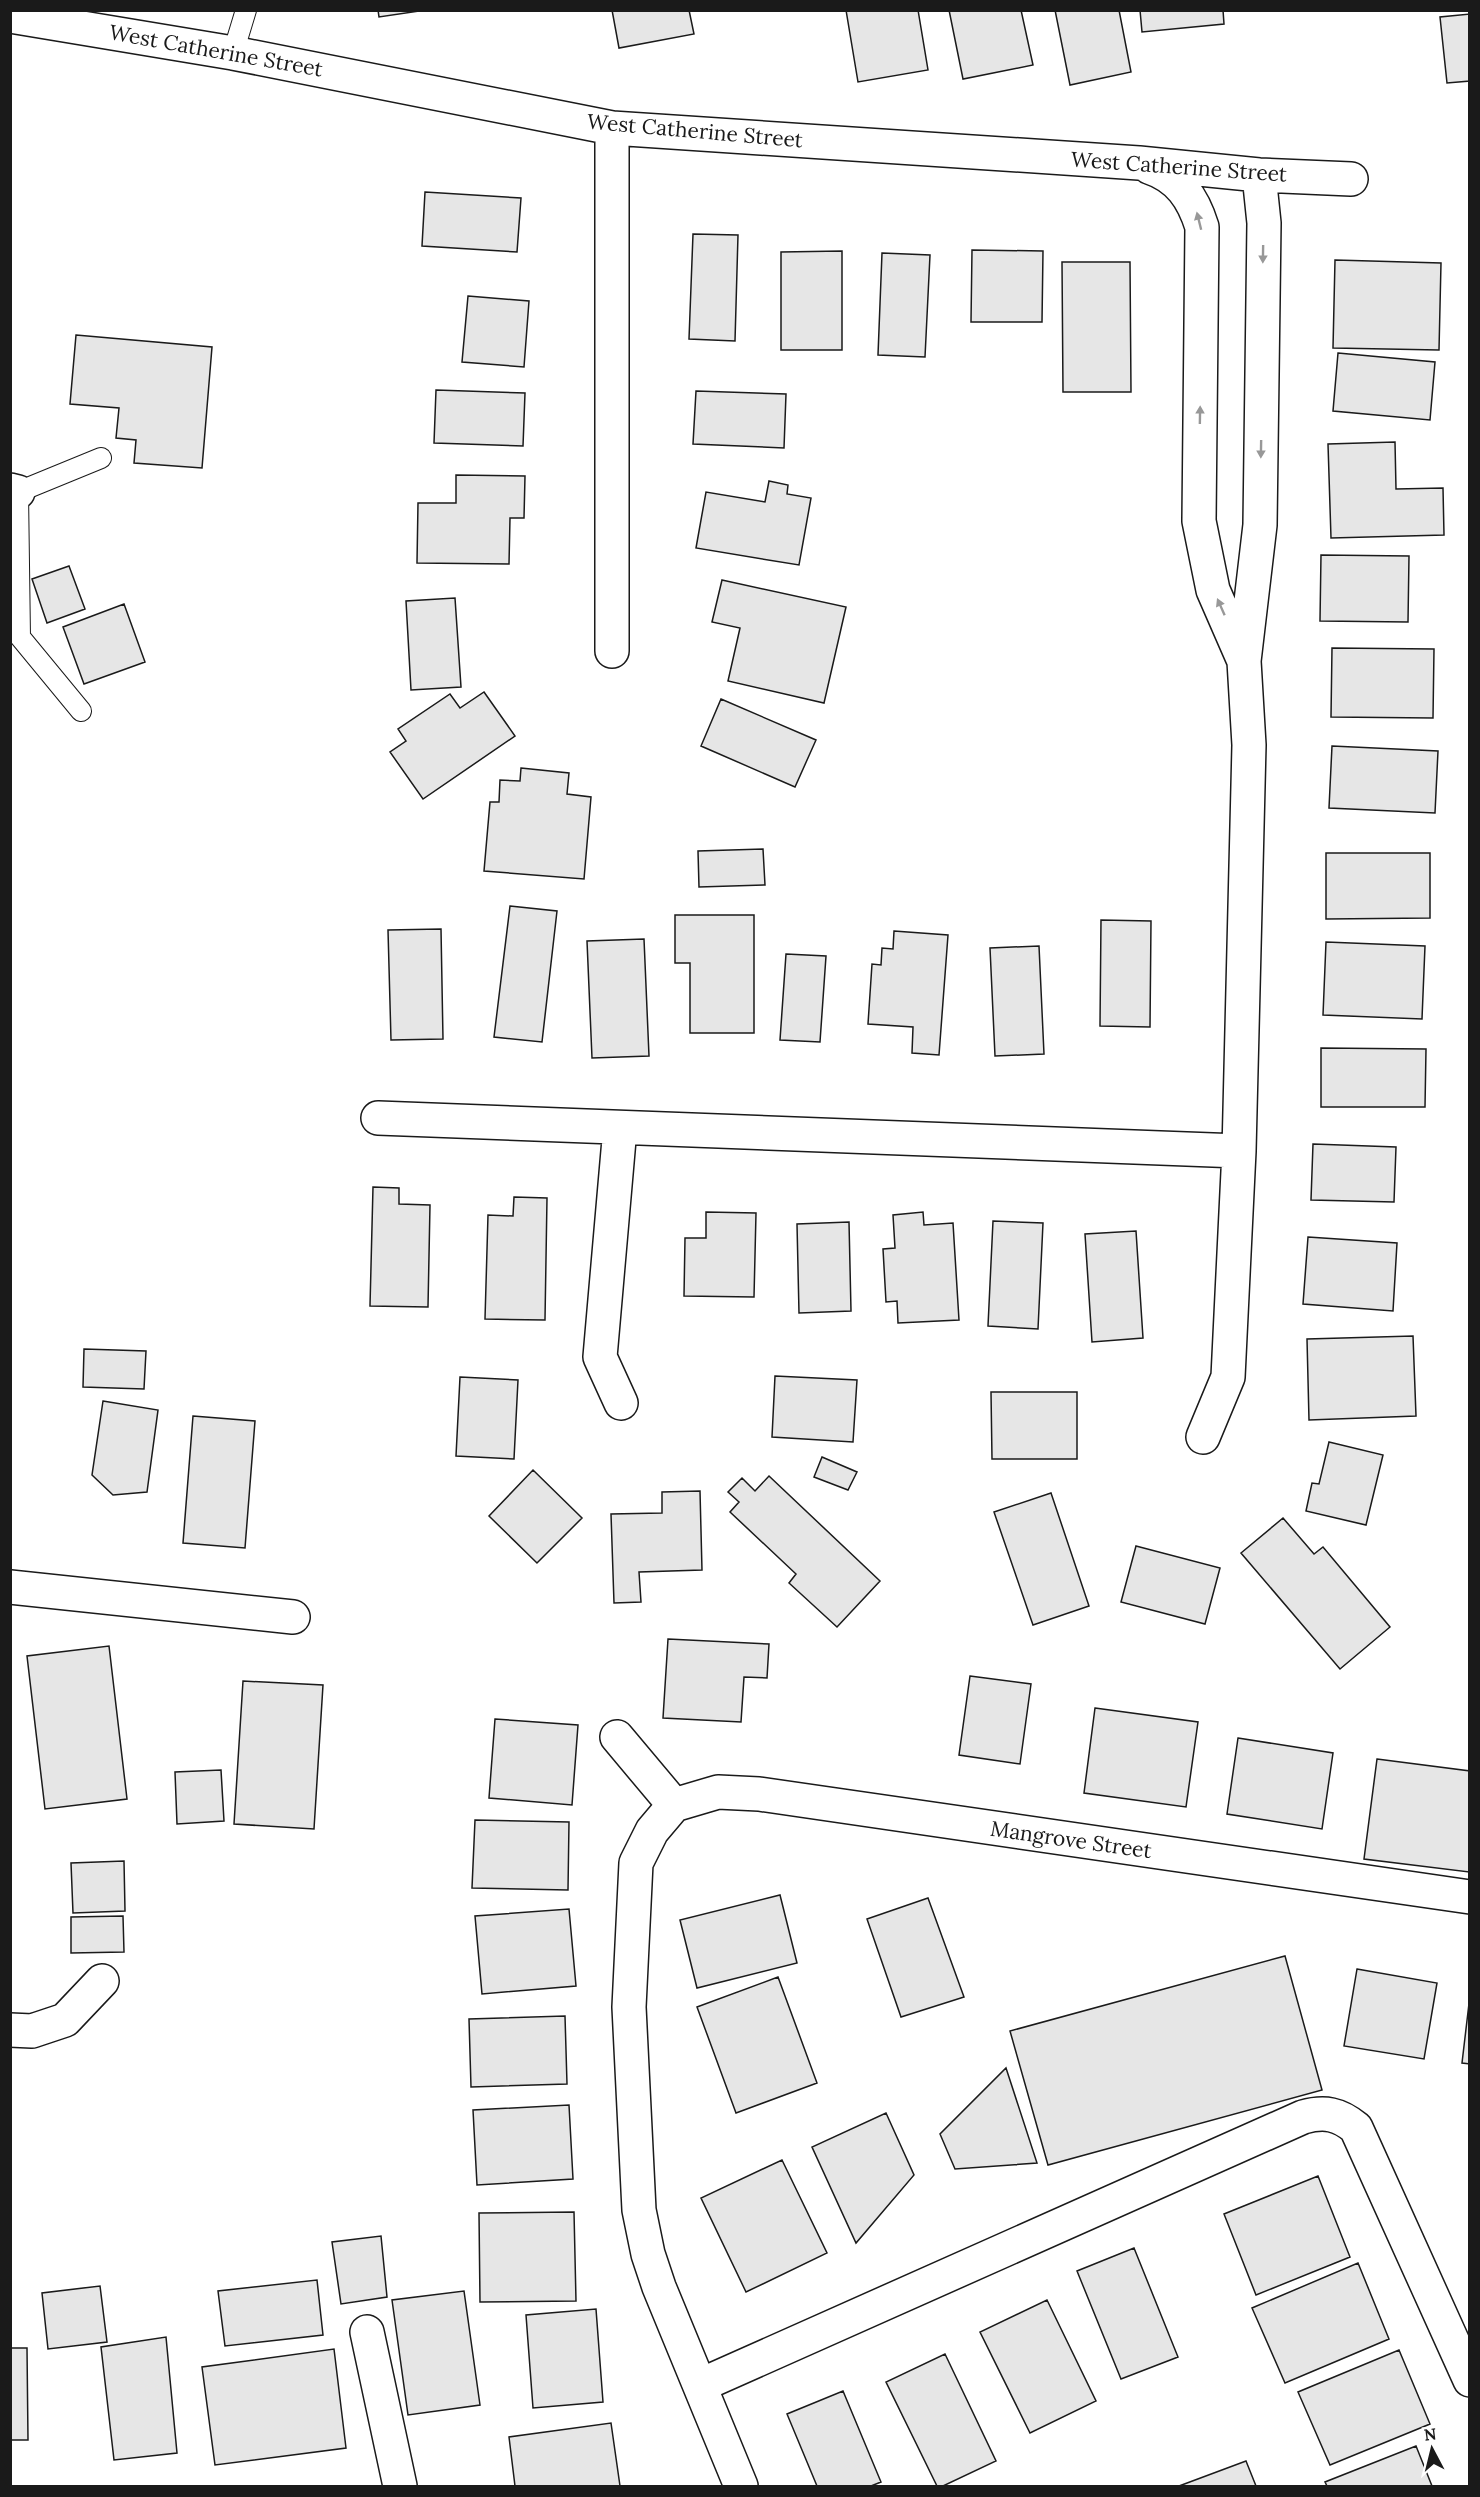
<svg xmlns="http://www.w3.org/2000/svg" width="1480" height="2497" font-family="Lora,serif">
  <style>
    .building { fill: #e6e6e6; stroke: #1a1a1a; stroke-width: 1.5 }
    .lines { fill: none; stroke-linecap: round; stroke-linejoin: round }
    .service-casing { stroke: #1a1a1a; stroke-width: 22 }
    .minor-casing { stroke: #1a1a1a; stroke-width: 36 }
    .service { stroke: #fff; stroke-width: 20 }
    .minor { stroke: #fff; stroke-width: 33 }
    .oneway { fill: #989898 }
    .labels { text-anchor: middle; stroke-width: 4.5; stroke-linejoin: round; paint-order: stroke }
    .street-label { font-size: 21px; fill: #1a1a1a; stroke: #fff }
  </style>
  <rect width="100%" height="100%" fill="#fff"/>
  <!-- building -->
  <path class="building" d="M378,10H426L379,17Z
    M612,10H689L694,34L619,48Z
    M846,10H918L928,70L858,82Z
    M949,10H1021L1033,65L963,79Z
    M1055,10H1119L1131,72L1070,85Z
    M1140,10H1223L1224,24L1142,32Z
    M1470,14V81L1447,83L1440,17Z
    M425,192L521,198L517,252L422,246Z
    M693,234L738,235L735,341L689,339Z
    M972,250L1043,251L1042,322H971Z
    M842,251V350H781V252Z
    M882,253L930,255L925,357L878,355Z
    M1335,260L1441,263L1439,350L1333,348Z
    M1062,262H1130L1131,392H1063Z
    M468,296L529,301L524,367L462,362Z
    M76,335L212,347L202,468L134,463L136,440L116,438L119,408L70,404Z
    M1338,353L1435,362L1430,420L1333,411Z
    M436,390L525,393L523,446L434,443Z
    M696,391L786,394L784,448L693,444Z
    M1395,442L1396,489L1443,488L1444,535L1331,538L1328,444Z
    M456,475L525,476L524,518H510L509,564L417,563L418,503H456Z
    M769,481L788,485L787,494L811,498L799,565L696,548L706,492L765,502Z
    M1321,555L1409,556L1408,622L1320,621Z
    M69,566L85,609L47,623L32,579Z
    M722,580L846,607L824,703L728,681L740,628L712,622Z
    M455,598L461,687L411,690L406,601Z
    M124,604L145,662L84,684L63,627Z
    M1332,648L1434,649L1433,718L1331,717Z
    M484,692L515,736L423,799L390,752L406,741L398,729L450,694L460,708Z
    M721,699L816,740L795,787L701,746Z
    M1332,746L1438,751L1435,813L1329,808Z
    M521,768L569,773L567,794L591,797L584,879L484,871L490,802H499L500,780L520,781Z
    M763,849L765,885L699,887L698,851Z
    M1326,853H1430V918L1326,919Z
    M510,906L557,911L542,1042L494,1037Z
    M675,915H754V1033H690V963H675Z
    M1101,920L1151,921L1150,1027L1100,1026Z
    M441,929L443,1039L391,1040L388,930Z
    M894,931L948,935L939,1055L912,1053L913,1027L868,1024L872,964L881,965L882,948L893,949Z
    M644,939L649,1056L592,1058L587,941Z
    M1326,942L1425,946L1422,1019L1323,1015Z
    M1039,946L1044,1054L995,1056L990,948Z
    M786,954L826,956L820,1042L780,1040Z
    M1321,1048L1426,1049L1425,1107H1321Z
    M1313,1144L1396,1147L1394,1202L1311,1200Z
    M373,1187L399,1188V1204L430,1205L428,1307L370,1306Z
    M514,1197L547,1198L545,1320L485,1319L488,1215L513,1216Z
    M706,1212L756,1213L754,1297L684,1296L685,1238H706Z
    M923,1212L924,1225L953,1223L959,1320L898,1323L897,1301L886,1302L883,1249L895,1248L893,1215Z
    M993,1221L1043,1223L1038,1329L988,1326Z
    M849,1222L851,1311L799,1313L797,1224Z
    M1136,1231L1143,1338L1092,1342L1085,1234Z
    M1308,1237L1397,1243L1393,1311L1303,1304Z
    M1413,1336L1416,1416L1309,1420L1307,1339Z
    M84,1349L146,1351L144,1389L83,1387Z
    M775,1376L857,1380L853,1442L772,1437Z
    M460,1377L518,1380L514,1459L456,1456Z
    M991,1392H1077V1459H992Z
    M103,1401L158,1410L147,1492L113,1495L92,1475Z
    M193,1416L255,1421L245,1548L183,1543Z
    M1329,1442L1383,1455L1366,1525L1306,1511L1312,1483L1319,1484Z
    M822,1457L857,1472L848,1490L814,1477Z
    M533,1470L582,1518L537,1563L489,1516Z
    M769,1476L880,1581L837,1627L789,1583L796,1574L730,1512L739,1502L728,1492L742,1478L755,1491Z
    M700,1491L702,1570L639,1572L641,1602L614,1603L611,1514L662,1513V1492Z
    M1051,1493L1089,1606L1033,1625L994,1512Z
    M1283,1518L1314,1554L1323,1547L1390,1627L1340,1669L1241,1553Z
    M1136,1546L1220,1568L1205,1624L1121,1602Z
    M668,1639L769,1644L767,1678L744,1677L741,1722L663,1718Z
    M109,1646L127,1799L45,1809L27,1656Z
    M970,1676L1031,1684L1020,1764L959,1755Z
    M243,1681L323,1685L314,1829L234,1824Z
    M1095,1708L1198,1722L1186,1807L1084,1793Z
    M495,1719L578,1725L572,1805L489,1798Z
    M1238,1738L1333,1753L1322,1829L1227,1814Z
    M1377,1759L1470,1771L1469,1872L1364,1859Z
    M221,1770L224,1821L177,1824L175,1772Z
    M475,1820L569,1822L568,1890L472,1888Z
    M124,1861L125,1911L73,1913L71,1863Z
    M780,1895L797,1963L697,1988L680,1920Z
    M928,1898L964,1997L901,2017L867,1919Z
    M569,1909L576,1986L482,1994L475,1916Z
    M123,1916L124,1952L71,1953V1917Z
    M1285,1956L1322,2090L1048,2165L1010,2031Z
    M1357,1969L1437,1983L1424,2059L1344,2046Z
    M778,1977L817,2083L736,2113L697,2007Z
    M1470,1995V2064L1462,2063Z
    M565,2016L567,2084L471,2087L469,2019Z
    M1006,2068L1037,2163L955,2169L940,2134Z
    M569,2105L573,2179L477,2185L473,2110Z
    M886,2113L914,2175L856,2243L812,2147Z
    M782,2160L827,2253L746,2292L701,2198Z
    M1318,2176L1350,2257L1256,2295L1224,2214Z
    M574,2212L576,2301L480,2302L479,2213Z
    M381,2236L387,2297L341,2304L332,2242Z
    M1134,2248L1178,2357L1121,2379L1077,2271Z
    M1358,2263L1389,2339L1285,2383L1252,2308Z
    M317,2280L323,2335L225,2346L218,2291Z
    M100,2286L107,2342L48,2349L42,2293Z
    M464,2291L480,2405L408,2415L392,2300Z
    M1047,2300L1096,2401L1030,2433L980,2332Z
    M596,2309L603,2402L533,2408L526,2315Z
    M166,2337L177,2453L114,2460L101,2347Z
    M10,2348H27L28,2440H10Z
    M334,2349L346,2448L215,2465L202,2367Z
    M1399,2350L1430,2424L1330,2465L1298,2392Z
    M945,2354L996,2461L943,2486H937L886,2382Z
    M843,2391L881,2482L871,2486H817L787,2414Z
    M611,2423L620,2486H515L509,2437Z
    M1416,2446L1432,2486H1327L1325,2482Z
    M1246,2461L1256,2486H1179Z"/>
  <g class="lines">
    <defs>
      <path id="service" d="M233,53L246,10
        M81,711L20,637L18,492L101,458"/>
      <path id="minor" d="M10,16L233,53L612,128L1139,163L1259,175L1351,179
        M612,128V651
        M1149,167C1179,177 1193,198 1202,227L1199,521L1213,590L1244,661
        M10,490L18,492
        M378,1118L1239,1151
        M620,1128L600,1357L621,1403
        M1203,1437L1228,1377L1239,1151L1249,745L1244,661L1260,525L1264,223L1259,175
        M10,1587L293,1617
        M617,1737L674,1805
        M674,1805L718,1792L759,1794L1470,1897
        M674,1805L652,1831L636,1863L629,2007L639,2210L648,2254L659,2287L741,2486
        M10,2030L32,2031L65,2020L102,1981
        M367,2332L400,2486
        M701,2385L1303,2117C1325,2111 1339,2114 1356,2128L1470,2380"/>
    </defs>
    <!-- service casing -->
    <use href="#service" class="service-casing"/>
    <!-- minor casing -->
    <use href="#minor" class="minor-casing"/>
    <!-- service -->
    <use href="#service" class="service"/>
    <!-- minor -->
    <use href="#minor" class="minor"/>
  </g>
  <!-- one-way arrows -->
  <defs><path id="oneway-solid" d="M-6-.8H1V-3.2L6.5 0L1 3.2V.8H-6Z" transform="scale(1.5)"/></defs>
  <g class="oneway">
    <use href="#oneway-solid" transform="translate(1199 221) rotate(-104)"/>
    <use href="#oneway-solid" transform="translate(1263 254) rotate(91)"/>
    <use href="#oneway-solid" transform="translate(1200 415) rotate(-89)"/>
    <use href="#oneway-solid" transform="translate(1261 449) rotate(91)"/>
    <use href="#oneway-solid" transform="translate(1221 607) rotate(-114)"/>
  </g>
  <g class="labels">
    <!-- street labels -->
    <g class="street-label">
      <text transform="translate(216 51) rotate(10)" y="7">West Catherine Street</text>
      <text transform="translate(695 131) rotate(5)" y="7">West Catherine Street</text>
      <text transform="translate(1179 167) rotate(4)" y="7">West Catherine Street</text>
      <text transform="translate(1071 1840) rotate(8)" y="7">Mangrove Street</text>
    </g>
  </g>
  <!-- border -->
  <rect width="1480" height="2497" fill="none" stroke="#1a1a1a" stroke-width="24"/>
  <!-- north arrow -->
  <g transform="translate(1432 2449) rotate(353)" stroke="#ffffff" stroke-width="4.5" paint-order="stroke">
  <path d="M0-4.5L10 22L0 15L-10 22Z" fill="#1a1a1a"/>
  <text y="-9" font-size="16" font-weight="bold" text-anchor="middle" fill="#1a1a1a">N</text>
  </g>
</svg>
